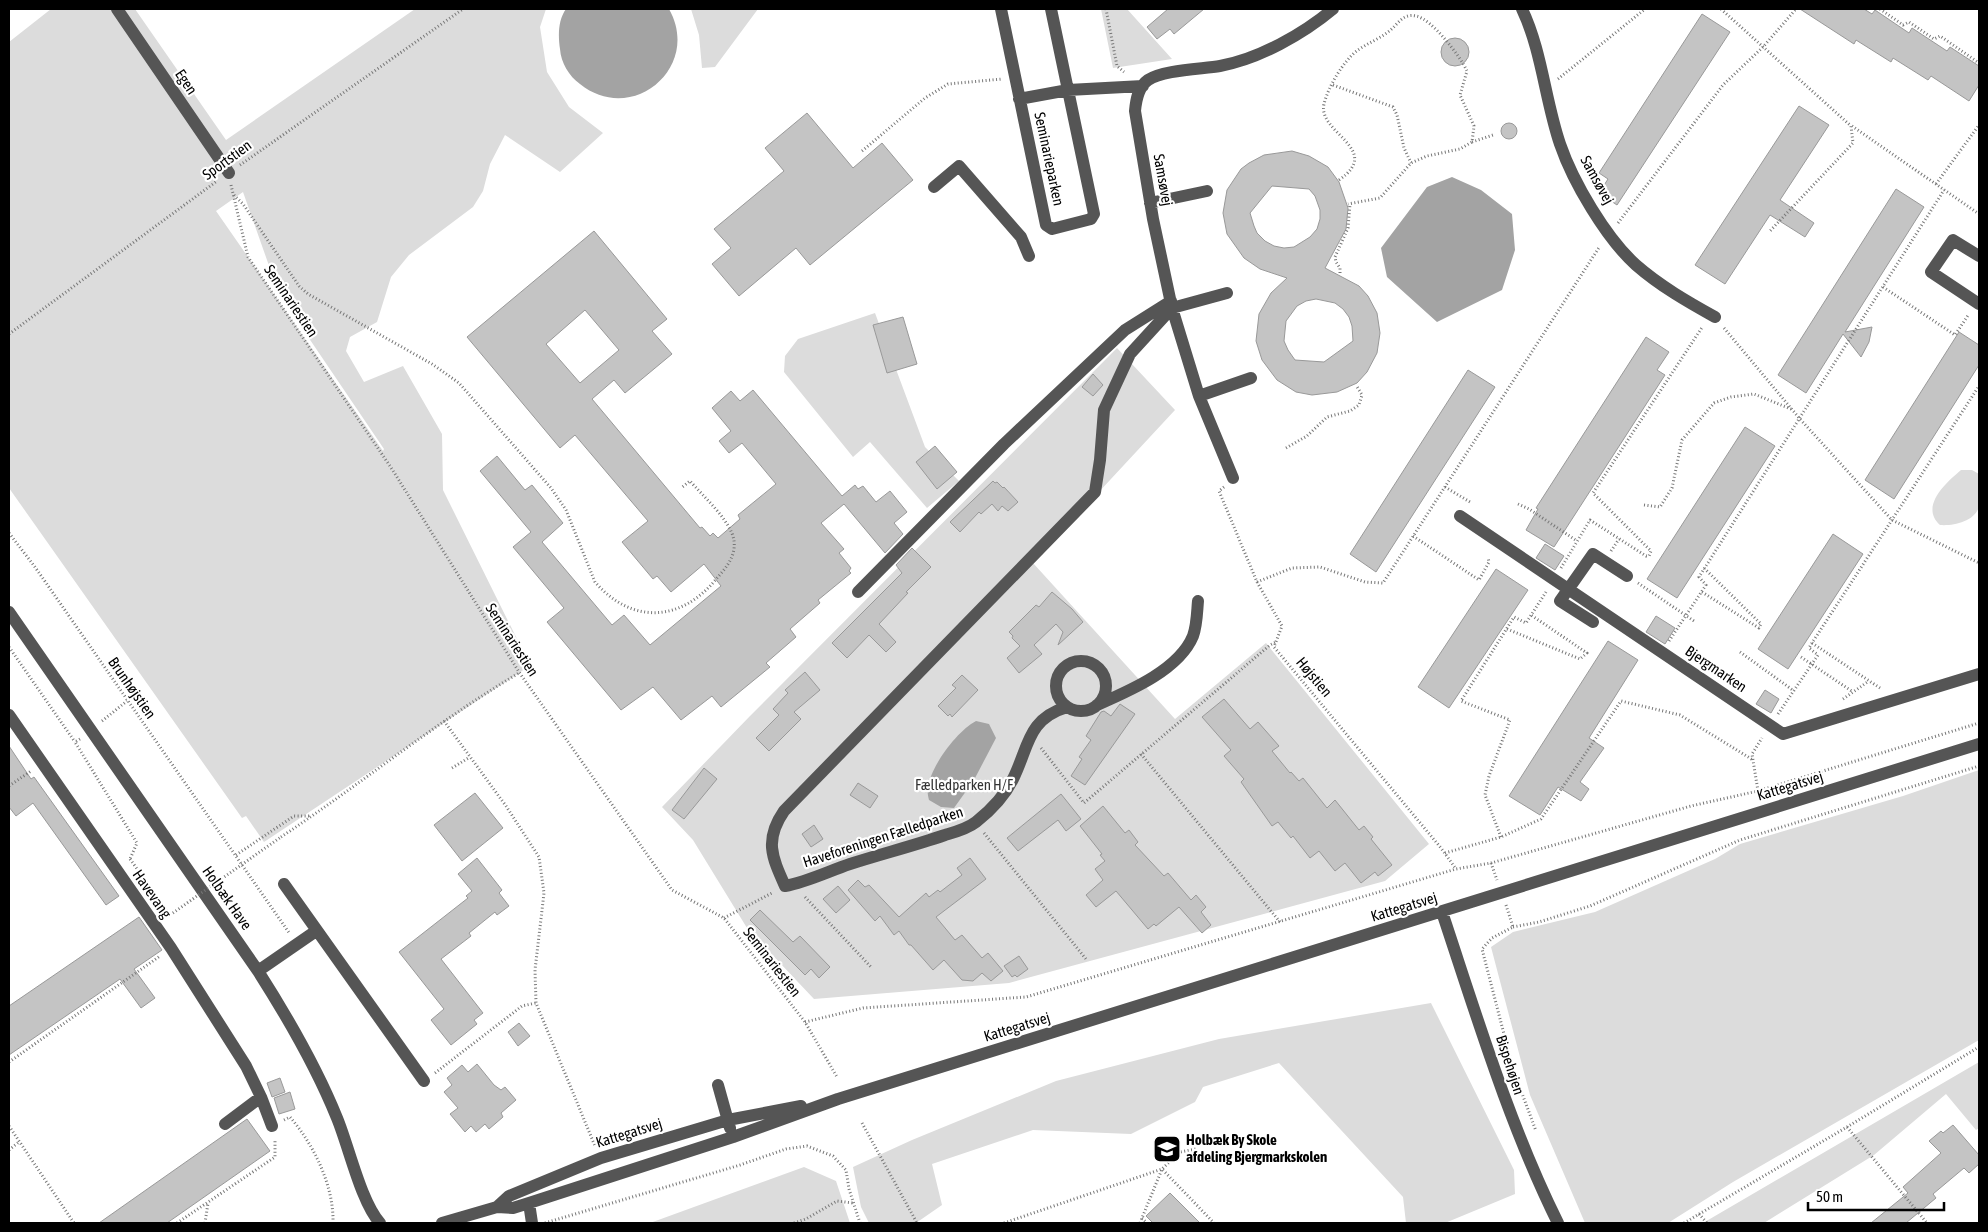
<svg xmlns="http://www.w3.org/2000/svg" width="1988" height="1232" font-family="'Asap Condensed',sans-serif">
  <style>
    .green { fill: #dcdcdc; fill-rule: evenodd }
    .water { fill: #a3a3a3 }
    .building { fill: #c4c4c4; stroke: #999; fill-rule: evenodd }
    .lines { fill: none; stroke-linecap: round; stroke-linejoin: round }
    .path { stroke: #777; stroke-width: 3; stroke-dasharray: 1 2.5; stroke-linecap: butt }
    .minor { stroke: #555; stroke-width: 12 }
    .path-bridge { stroke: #777; stroke-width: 3; stroke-dasharray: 1 2.5; stroke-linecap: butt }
    .labels { text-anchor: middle; stroke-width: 4.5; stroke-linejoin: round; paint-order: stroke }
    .street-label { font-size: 15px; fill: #000; stroke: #fff }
    .park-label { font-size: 15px; fill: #333; stroke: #fff }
    .poi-label { font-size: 15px; font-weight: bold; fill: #000; stroke: #fff; text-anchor: start }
  </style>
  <rect width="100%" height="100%" fill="#fff"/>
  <!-- green -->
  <path class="green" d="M51,9H135L226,140L415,9H546L540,27L547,72L569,107L603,133L560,172L505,135L490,164L483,191L473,207L409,255L391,277L377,322L350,337L346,351L364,382L403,366L442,434L443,490L518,641L515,642L531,665L264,842L246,816L242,818L9,488V42ZM243,192L279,294L384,449L383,451L216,211Z
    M691,9H758L715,67L702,68L699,35Z
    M1101,9H1127L1172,59L1113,68Z
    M875,313L925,447L959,481L927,508L870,442L853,457L784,372L785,356L798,339Z
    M1117,348L1175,410L1033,563L1175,719L1266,643L1429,844L1385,881L1009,983L814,999L747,928L693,840L662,807L750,716Z
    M1961,470H1972L1979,474C1979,483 1982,498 1979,507C1974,522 1953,526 1940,525C1919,506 1947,482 1961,470Z
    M1979,770V1040L1733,1182L1668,1223H1585L1530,1095L1491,947L1513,932L1595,912L1715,859L1740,844L1903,796Z
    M1431,1003L1514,1170L1515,1194L1445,1223H1406L1403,1197L1279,1063L1203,1087L1195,1102L1131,1134L1033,1130L932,1164L942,1205L916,1223H869L861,1207L853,1167L912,1140L1056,1081L1219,1039Z
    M1979,1062V1128L1976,1130L1946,1094L1874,1155L1764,1223H1703Z
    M804,1167L836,1181L850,1223H650Z"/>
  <!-- water -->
  <path class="water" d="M566,9H669C702,67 632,126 580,84C569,76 561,63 560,49C558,36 558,20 566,9Z
    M1452,177L1481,190L1512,214L1515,250L1502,290L1437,322L1387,277L1381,248L1427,187Z
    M976,721L989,724L996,738L974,780L954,808L941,807L929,800C928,796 927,791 928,787C931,766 957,731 976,721Z"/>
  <!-- building -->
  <path class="building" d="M1168,9H1204L1174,34L1170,29L1157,39L1147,27Z
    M1800,9H1864L1872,14L1875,10L1909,33L1912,28L1947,51L1950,47L1979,66V85L1969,101L1931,76L1928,80L1893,58L1891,62L1856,40L1854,44Z
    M1702,14L1730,32L1617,205L1599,193L1608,179L1599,173Z
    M1441 52a14 14 0 1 1 28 0a14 14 0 1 1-28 0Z
    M1799,106L1829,125L1780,200L1814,223L1805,237L1770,215L1725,284L1695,265Z
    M807,113L853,168L882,143L913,180L810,265L796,248L739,296L712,264L731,248L714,229L784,171L765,148Z
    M1501 131a8 8 0 1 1 16 0a8 8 0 1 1-16 0Z
    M1292,151L1309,156L1328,167L1339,182L1348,208L1346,229L1325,268L1359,286L1368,296L1377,313L1380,333L1377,353L1367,372L1357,383L1337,392L1312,395L1296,392L1277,380L1262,360L1256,341L1259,314L1271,293L1287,278L1260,269L1244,258L1227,234L1223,213L1227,190L1241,169L1249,163L1264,155ZM1272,186L1309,189L1315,196L1320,210V219L1317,229L1310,237L1294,247L1284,248L1274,246L1265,241L1257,233L1254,226L1250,213ZM1316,299L1335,303L1343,309L1349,317L1352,326L1353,341L1324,362L1295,360L1288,350L1284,341L1286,321L1297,306L1306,301Z
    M1896,189L1924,207L1845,332L1872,327L1869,342L1861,357L1843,334L1806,393L1778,375Z
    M594,231L667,319L652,331L672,354L625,393L614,380L592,399L700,528L702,527L710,536L713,533L718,538L740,519L738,515L776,484L742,443L729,453L719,441L731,431L712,408L731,391L740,401L753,390L842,496L855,485L858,489L863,486L876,502L890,491L907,512L894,523L903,534L885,553L844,504L821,523L844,549L839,553L851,568L849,571L851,573L818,600L820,603L790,629L796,637L766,663L770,667L721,707L712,696L681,720L653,687L621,710L547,622L564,608L513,547L531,532L480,471L497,456L525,490L532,485L563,523L542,542L612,625L624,615L650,645L721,586L704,564L671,592L657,576L653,579L622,542L648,521L575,435L560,448L467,337ZM585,310L619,350L580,383L546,344Z
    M903,317L917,364L887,373L873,325Z
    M1959,332L1979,345V365L1894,499L1865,480Z
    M1646,337L1669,352L1657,370L1665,375L1554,547L1526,530L1538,509L1536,508Z
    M1468,370L1495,387L1376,572L1350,554Z
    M1093,374L1103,385L1093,396L1082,387Z
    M1745,427L1775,446L1677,598L1647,579Z
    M935,446L957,472L937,489L916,462Z
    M993,481L995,483L997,482L1003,488L1004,487L1018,502L1008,511L1002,506L998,511L992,504L981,514L979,512L960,532L950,522Z
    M1833,534L1863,554L1788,669L1758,649Z
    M1545,544L1564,556L1555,570L1536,558Z
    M912,548L931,567L906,592L908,593L879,624L896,642L886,652L869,635L847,658L832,643L902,573L896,565Z
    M1496,569L1528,590L1449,708L1418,687Z
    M1052,592L1072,609L1083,622L1058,645L1063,632L1056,624L1034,645L1042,654L1019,673L1007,658L1020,646L1012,638L1013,636L1009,632L1036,605L1039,607Z
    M1656,616L1675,628L1665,644L1646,632Z
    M1608,641L1638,660L1589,738L1604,748L1580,782L1589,789L1581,801L1558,787L1540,815L1509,796Z
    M805,672L820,690L794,712L801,719L769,751L756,738L779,715L773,709L788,693L785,690Z
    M962,675L978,690L952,717L950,714L948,716L938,706L956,688L952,685Z
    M1765,690L1779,699L1771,713L1756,704Z
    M1224,699L1250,729L1258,722L1279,746L1272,751L1290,773L1291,772L1299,781L1303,778L1327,808L1335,800L1359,830L1364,826L1373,837L1371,839L1392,865L1378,876L1375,872L1361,883L1345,863L1335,871L1319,851L1310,858L1293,836L1291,838L1278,822L1272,826L1241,782L1244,779L1224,756L1231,750L1202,717Z
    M1120,704L1135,714L1085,785L1071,776L1082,759L1079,757L1091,740L1086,736L1101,712L1104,711L1111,716Z
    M9,746L31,779L34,777L119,896L106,905L33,803L16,816L9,807Z
    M704,768L717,779L684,819L672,810Z
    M858,783L878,796L870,808L850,795Z
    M475,793L503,828L462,861L434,825Z
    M1061,794L1081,819L1066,831L1058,820L1018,851L1007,838Z
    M1103,806L1125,833L1129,830L1138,842L1135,845L1164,876L1168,873L1191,900L1196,895L1206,907L1201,912L1211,925L1202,933L1179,907L1156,926L1154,924L1148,929L1116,891L1096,907L1086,895L1103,880L1095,869L1105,861L1100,855L1102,854L1080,826Z
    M814,825L823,839L811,847L802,834Z
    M477,858L502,890L499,893L509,906L497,915L495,912L469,933L471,936L441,959L483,1013L474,1020L477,1024L451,1045L431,1020L444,1009L399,952L468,898L466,896L472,891L458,874Z
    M970,858L986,879L936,917L955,940L962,935L982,958L988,953L1003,971L991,981L982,973L973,981L962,980L944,960L933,970L911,945H909L899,931L894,935L880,916L875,921L848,890L858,880L865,887L869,885L899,917L926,893L929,897L938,890L940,892L962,875L957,868Z
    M838,886L850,900L836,913L823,899Z
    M760,910L793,942L800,936L830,967L819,978L811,969L805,975L750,920Z
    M139,917L162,950L134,969L155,998L141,1008L120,979L9,1055V1006Z
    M1019,956L1028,969L1017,977L1015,975L1012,977L1004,966Z
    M519,1023L530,1036L518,1046L508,1032Z
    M477,1064L494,1085L501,1090L505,1087L516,1100L501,1113L503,1117L489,1129L485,1124L476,1132L471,1126L465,1132L450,1114L458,1108L444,1092L452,1085L447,1078L462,1065L468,1072Z
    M280,1078L285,1092L272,1097L267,1083Z
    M290,1092L295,1109L279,1114L274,1098Z
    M247,1119L270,1151L167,1223H99Z
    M1953,1125L1979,1155V1164L1969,1173L1964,1168L1933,1194L1936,1198L1906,1223H1871L1908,1193L1903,1187L1941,1153L1929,1141L1941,1131L1943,1133Z
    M1170,1193L1200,1223H1153L1146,1216Z"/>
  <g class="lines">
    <!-- path -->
    <path class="path" d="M1106,9L1117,66L1124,72
      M1721,9L1851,126L1853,143L1770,231
      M1880,9L1903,25L1909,22L1934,39L1940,36L1979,63
      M1558,79L1645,9
      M1333,85L1393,107L1397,115L1404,148L1411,163
      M1852,126L1979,214
      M1472,142L1493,135
      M862,151L925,98L948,84L1002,79
      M240,165L463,9
      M1339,180C1384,149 1317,133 1324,104C1328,87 1344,60 1358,50C1368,43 1379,39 1388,32C1398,25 1402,13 1416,16C1432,19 1460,56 1467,71L1460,95L1474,126L1472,142L1460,149L1427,156L1411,163L1380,198L1348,204
      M1936,184L1979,125
      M231,185L248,257L390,466L519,672L672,890L724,918L805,1022L837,1077
      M234,195L243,204L299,286L308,294L432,364L459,383L551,488L566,510L595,582C632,625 682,622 717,578C726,568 736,556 734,541C732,522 703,496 690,481L681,488
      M1618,223L1723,85L1763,47L1796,9
      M1340,273V268L1336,262L1335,257L1348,228L1350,204
      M1883,287L1955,335L1969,314
      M1724,328L1800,419L1892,520L1979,563
      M9,334L217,181
      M1286,448L1307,436L1327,417L1350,411L1359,405L1362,395L1356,385
      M1224,487L1219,491L1257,582L1282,626L1274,647L1441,848L1456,869
      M1445,487L1470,502
      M1518,504L1529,509L1577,541
      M1644,505L1660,507L1672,488L1682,440L1714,403L1731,397L1754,394L1791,409
      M9,533L35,567L290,934
      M1413,536L1479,580L1489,562L1488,557
      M1611,551L1619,539
      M1561,568L1590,520L1646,556H1649L1651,551L1593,493L1703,326
      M1257,582L1292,568L1320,567L1365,582L1383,583L1600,246
      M1638,583L1694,621
      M1702,592L1759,628L1761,624L1704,568
      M1507,629L1580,659L1587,653L1531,615
      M1669,641L1706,585L1699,577L1944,190
      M9,647L75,742
      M1740,652L1794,691
      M1801,657L1853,692
      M1880,688L1812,643L1979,386
      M1843,699L1869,681
      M1778,714L1818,655L1809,648L1812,643
      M102,721L127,701
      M444,721L506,806L539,857L544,893L535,970L536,1003L595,1146
      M80,739L75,742L137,843L130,859L129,860
      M1041,748L1084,803L1270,645L1276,642
      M1141,754L1280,922
      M452,768L470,757
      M9,786L31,771
      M1758,791L1752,754L1762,738
      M984,833L1086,959
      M281,837C361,784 436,722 519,673
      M1501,837L1485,795L1489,776L1510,720L1461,701L1514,617L1526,623L1546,592
      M1445,853L1501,837L1541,819L1621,701L1680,715L1753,760
      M236,855L294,816H311
      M130,859L170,915
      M1491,863L1497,880
      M805,897L871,967
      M1506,905L1513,927L1492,938L1482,949L1513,1069L1536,1131
      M724,918L772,893
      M1513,927L1539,922L1590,906L1740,840L1979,766
      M805,1022L863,1008L1026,997L1456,869L1491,863L1691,806L1758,791L1979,723
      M9,1062L160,956
      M435,1073L522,1006L536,1003
      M284,1120L290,1117C314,1145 334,1186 333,1223
      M862,1123L917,1223
      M9,1126L74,1223
      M1847,1127L1927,1223
      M9,1150L19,1142
      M1699,1214L1707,1223
      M1142,1218L1147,1223
      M177,1223L275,1157V1139
      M205,1223L208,1203
      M545,1223L740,1165L786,1149L807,1146L833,1156L846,1170L849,1189L860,1223
      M794,1223L806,1219L837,1201L853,1203
      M1004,1223L1162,1169L1180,1152L1196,1149
      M1140,1223L1162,1169L1214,1223
      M1684,1223L1847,1127L1979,1047"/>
    <!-- minor -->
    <path class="minor" d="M117,9L229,173
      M1001,9L1046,225L1052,229L1091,219L1094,214L1051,9
      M1522,9C1542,51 1545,100 1560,144C1573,182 1606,238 1636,265C1660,286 1688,302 1715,317
      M1019,99L1068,90L1143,86
      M934,187L959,166L1021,237L1029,256
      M1150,203L1207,191
      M1979,256L1953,240L1931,272L1979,304
      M1199,396L1251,378
      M1233,478L1199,396L1172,308L1153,219L1135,111C1136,100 1138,87 1148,80C1162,70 1202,69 1220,66C1259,59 1303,34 1333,9
      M1460,516L1783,734L1979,674
      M858,592L1004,444L1125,330L1171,301
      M9,612L258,971C288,1018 316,1066 337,1118C349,1147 361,1202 380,1223
      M1593,622L1560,601L1593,554L1627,576
      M1056 686a25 25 0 1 1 50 0a25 25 0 1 1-50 0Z
      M1097,705C1129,691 1179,670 1193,636C1197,625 1197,612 1198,601
      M1067,707C1027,719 1029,747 1013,779C1005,795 990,811 976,822C967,829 955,832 945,835C913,846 881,854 850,864C829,871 807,882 785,886C772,857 764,840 784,811L1095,492L1100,460L1104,410L1130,354L1172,308L1227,293
      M9,715L171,948L246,1066L261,1097L272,1126
      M284,884L424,1081
      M1442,912C1477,1017 1509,1124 1558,1223
      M258,971L316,931
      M718,1085L730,1128
      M225,1124L261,1097
      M529,1203L532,1223
      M497,1207L509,1196L601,1158L728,1120L801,1106
      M442,1223L497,1207L513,1208L529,1203L733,1137L838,1099L1979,744"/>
    <!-- path-bridge -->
    <path class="path-bridge" d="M170,915L281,837"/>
  </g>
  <!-- icons -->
  <defs>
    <symbol id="school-square" viewBox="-11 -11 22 22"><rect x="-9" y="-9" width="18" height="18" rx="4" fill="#000" stroke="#fff"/><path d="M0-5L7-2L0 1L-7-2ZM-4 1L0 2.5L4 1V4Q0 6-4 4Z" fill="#fff"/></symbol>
  </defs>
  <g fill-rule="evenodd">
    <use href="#school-square" x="1151" y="1133" width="32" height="32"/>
  </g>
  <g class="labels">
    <!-- street labels -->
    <g class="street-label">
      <text transform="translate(186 82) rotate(56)" y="5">Egen</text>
      <text transform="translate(1049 159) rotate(78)" y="5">Seminarieparken</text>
      <text transform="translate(227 160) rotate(-36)" y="5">Sportstien</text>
      <text transform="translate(1163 180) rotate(80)" y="5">Samsøvej</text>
      <text transform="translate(1597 180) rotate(61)" y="5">Samsøvej</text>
      <text transform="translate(291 301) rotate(56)" y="5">Seminariestien</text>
      <text transform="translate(512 640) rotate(57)" y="5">Seminariestien</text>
      <text transform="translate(1716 669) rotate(34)" y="5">Bjergmarken</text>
      <text transform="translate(1314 677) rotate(50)" y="5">Højstien</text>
      <text transform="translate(132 688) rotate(55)" y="5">Brunhøjstien</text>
      <text transform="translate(1790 786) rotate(-17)" y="5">Kattegatsvej</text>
      <text transform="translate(883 837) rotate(-18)" y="5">Haveforeningen Fælledparken</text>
      <text transform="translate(152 894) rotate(55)" y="5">Havevang</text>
      <text transform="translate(227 898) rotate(55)" y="5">Holbæk Have</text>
      <text transform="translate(1404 907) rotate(-17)" y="5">Kattegatsvej</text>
      <text transform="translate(772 962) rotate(52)" y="5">Seminariestien</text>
      <text transform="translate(1017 1027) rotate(-17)" y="5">Kattegatsvej</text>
      <text transform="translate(1510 1065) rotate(72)" y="5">Bispehøjen</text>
      <text transform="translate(629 1133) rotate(-17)" y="5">Kattegatsvej</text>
    </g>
    <!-- park labels -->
    <g class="park-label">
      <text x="964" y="790">Fælledparken H/F</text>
    </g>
    <!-- poi labels -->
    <g class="poi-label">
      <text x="1186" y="1145">Holbæk By Skole<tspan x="1186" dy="17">afdeling Bjergmarkskolen</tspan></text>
    </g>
  </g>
  <!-- border -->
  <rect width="1988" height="1232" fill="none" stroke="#000000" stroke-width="20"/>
  <!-- scale -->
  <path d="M1808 1202v8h136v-8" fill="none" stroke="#000000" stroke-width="2.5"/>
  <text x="1816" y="1202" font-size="15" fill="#000000" stroke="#ffffff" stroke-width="4" paint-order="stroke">50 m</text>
</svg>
